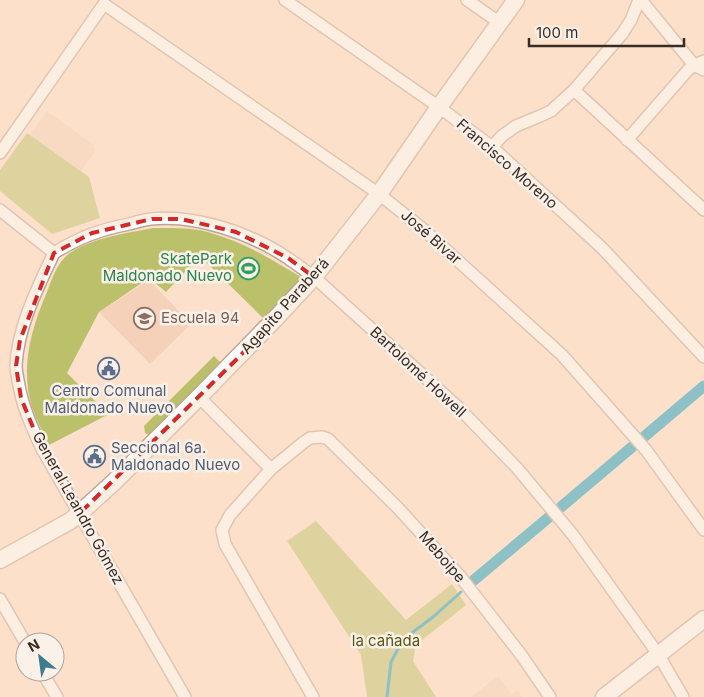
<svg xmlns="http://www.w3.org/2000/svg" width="704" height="697" font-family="Inter,sans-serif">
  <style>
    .built { fill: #f4d1b8 }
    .green { fill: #bbc06a }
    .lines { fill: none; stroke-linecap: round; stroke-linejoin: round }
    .stream { stroke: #0a9bbe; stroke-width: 3 }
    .canal { stroke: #0a9bbe; stroke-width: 11 }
    .street-casing { stroke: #c0a491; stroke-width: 14 }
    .secondary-casing { stroke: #c0a491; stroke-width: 19 }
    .street { stroke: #fff; stroke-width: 11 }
    .secondary { stroke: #fff; stroke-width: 16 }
    .marked { fill: none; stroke: #d62828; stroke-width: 4; stroke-dasharray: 10 6; stroke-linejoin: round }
    .labels { text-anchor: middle; stroke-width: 5; stroke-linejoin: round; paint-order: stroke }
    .street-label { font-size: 15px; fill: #382d26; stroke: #fcf1e9 }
    .leisure-label { font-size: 15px; fill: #27864d; stroke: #fcf1e9; text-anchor: end }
    .education-label { font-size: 15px; fill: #785e54; stroke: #fcf1e9; text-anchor: start }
    .service-label { font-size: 15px; fill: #4e5e75; stroke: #fcf1e9 }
    .park-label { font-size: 15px; fill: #575916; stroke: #fcf1e9 }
  </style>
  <rect width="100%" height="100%" fill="#fce0cb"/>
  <!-- built -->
  <path class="built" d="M47,111L94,145L93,147L96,150L81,171L30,135Z
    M149,280L191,324L150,364L99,312Z
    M498,676L512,694L517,690L522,697H471Z"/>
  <!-- green -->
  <path class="green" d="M27,133L89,177L100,218L52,234L0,191V170Z
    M153,228C172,228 192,227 211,233C244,242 272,260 301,277V279L263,318L200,256L166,292L149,278L99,312L67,373L104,410L107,415L49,445C44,433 36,420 32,407C20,368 31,329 47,292C52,279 57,262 70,253C92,238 126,233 153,228Z
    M214,356L221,363L149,435L145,433L144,426Z
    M316,521L406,620L452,584L466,605L416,645L413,661L436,697H367L361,655L287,541Z"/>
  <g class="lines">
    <!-- stream -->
    <path class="stream" d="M387,697L391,662L399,647L409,635L433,617L461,592"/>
    <!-- canal -->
    <path class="canal" d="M645,436L704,386
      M561,507L632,447
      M474,580L548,518"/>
    <defs>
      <path id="street" d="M285,0L439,107L492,147L602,248L704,357
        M467,0L500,23
        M641,0L694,65L704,70
        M574,90L704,210
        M627,140L688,70L694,65L704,61
        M492,147L502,136L516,126L540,116L551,111L574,90L622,34L631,20L639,0
        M0,153L104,4L379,194L424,230L562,355L646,450L704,530
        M0,210L54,253
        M54,253C80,237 99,230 129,224C136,222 144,220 151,219C196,214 253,234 289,259C297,264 305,271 314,277L458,407L517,468L573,535L658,654L683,697
        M54,253C38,287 18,326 16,365C16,370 17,375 18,380C22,406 31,425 42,449L185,697
        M199,397L271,469
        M0,599L25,642
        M42,672L57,697
        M313,697L225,544L222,530L230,515L271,469L304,442L310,438L322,437L328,439L398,508L459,575L522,656L550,697"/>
      <path id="secondary" d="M0,560L70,521L79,514L115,481L199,397L275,319L314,277L379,194L439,107L516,0
        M604,697L704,619"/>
    </defs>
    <!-- street casing -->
    <use href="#street" class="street-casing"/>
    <!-- secondary casing -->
    <use href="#secondary" class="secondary-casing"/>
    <!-- street -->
    <use href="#street" class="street"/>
    <!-- secondary -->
    <use href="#secondary" class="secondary"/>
  </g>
  <!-- marked area -->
  <path d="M0 0H704V697H0ZM152,219H181L236,232L288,258L314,277L239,357L79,514L42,449L21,398L16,366L20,340L54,253L92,233Z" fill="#fce0cb" fill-opacity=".55" fill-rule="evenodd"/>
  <path class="marked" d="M152,219H181L236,232L288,258L314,277L239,357L79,514L42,449L21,398L16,366L20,340L54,253L92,233Z"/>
  <!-- icons -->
  <defs>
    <symbol id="stadium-ring" viewBox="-11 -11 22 22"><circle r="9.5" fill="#fcf1e9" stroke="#2e9e5b" stroke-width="1.5"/><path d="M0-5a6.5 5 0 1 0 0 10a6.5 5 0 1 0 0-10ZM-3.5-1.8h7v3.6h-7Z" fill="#2e9e5b"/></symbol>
    <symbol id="school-ring" viewBox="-11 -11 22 22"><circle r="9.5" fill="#fcf1e9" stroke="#8d6e63" stroke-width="1.5"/><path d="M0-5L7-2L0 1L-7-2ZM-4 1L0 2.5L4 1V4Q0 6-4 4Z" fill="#8d6e63"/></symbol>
    <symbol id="civic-ring" viewBox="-11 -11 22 22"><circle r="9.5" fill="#fcf1e9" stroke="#5c6f8a" stroke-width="1.5"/><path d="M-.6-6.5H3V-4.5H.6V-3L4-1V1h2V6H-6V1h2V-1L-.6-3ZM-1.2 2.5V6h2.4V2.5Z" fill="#5c6f8a"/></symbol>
  </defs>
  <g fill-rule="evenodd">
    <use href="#stadium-ring" x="236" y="256" width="25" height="25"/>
    <use href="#school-ring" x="132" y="306" width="25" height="25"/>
    <use href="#civic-ring" x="96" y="356" width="25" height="25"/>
    <use href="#civic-ring" x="82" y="444" width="25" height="25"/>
  </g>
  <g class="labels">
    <!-- street labels -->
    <g class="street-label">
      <text transform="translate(507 164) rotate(41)" y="5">Francisco Moreno</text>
      <text transform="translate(431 237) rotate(41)" y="5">José Bivar</text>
      <text transform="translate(285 306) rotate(-48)" y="5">Agapito Paraberá</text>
      <text transform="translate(418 372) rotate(43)" y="5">Bartolomé Howell</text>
      <text transform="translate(78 508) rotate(61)" y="5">General Leandro Gómez</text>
      <text transform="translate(442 557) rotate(49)" y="5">Meboipe</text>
    </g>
    <!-- leisure labels -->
    <g class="leisure-label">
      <text x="232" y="264">SkatePark<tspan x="232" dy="17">Maldonado Nuevo</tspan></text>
    </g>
    <!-- education labels -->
    <g class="education-label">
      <text x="161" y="323">Escuela 94</text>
    </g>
    <!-- service labels -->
    <g class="service-label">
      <text x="109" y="396">Centro Comunal<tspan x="109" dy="17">Maldonado Nuevo</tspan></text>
      <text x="111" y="453" text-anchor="start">Seccional 6a.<tspan x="111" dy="17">Maldonado Nuevo</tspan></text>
    </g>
    <!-- park labels -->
    <g class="park-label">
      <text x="386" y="646">la cañada</text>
    </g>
  </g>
  <!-- north arrow -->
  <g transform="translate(40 657) rotate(331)"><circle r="24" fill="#fcf1e9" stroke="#aea39b"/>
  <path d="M0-4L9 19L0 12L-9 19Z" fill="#3d7b91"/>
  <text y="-8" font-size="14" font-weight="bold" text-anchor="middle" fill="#382d26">N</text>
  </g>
  <!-- scale -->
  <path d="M529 38v8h155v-8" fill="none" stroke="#382d26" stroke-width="2.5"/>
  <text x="536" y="38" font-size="15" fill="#382d26" stroke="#fcf1e9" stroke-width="4" paint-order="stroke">100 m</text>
</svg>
